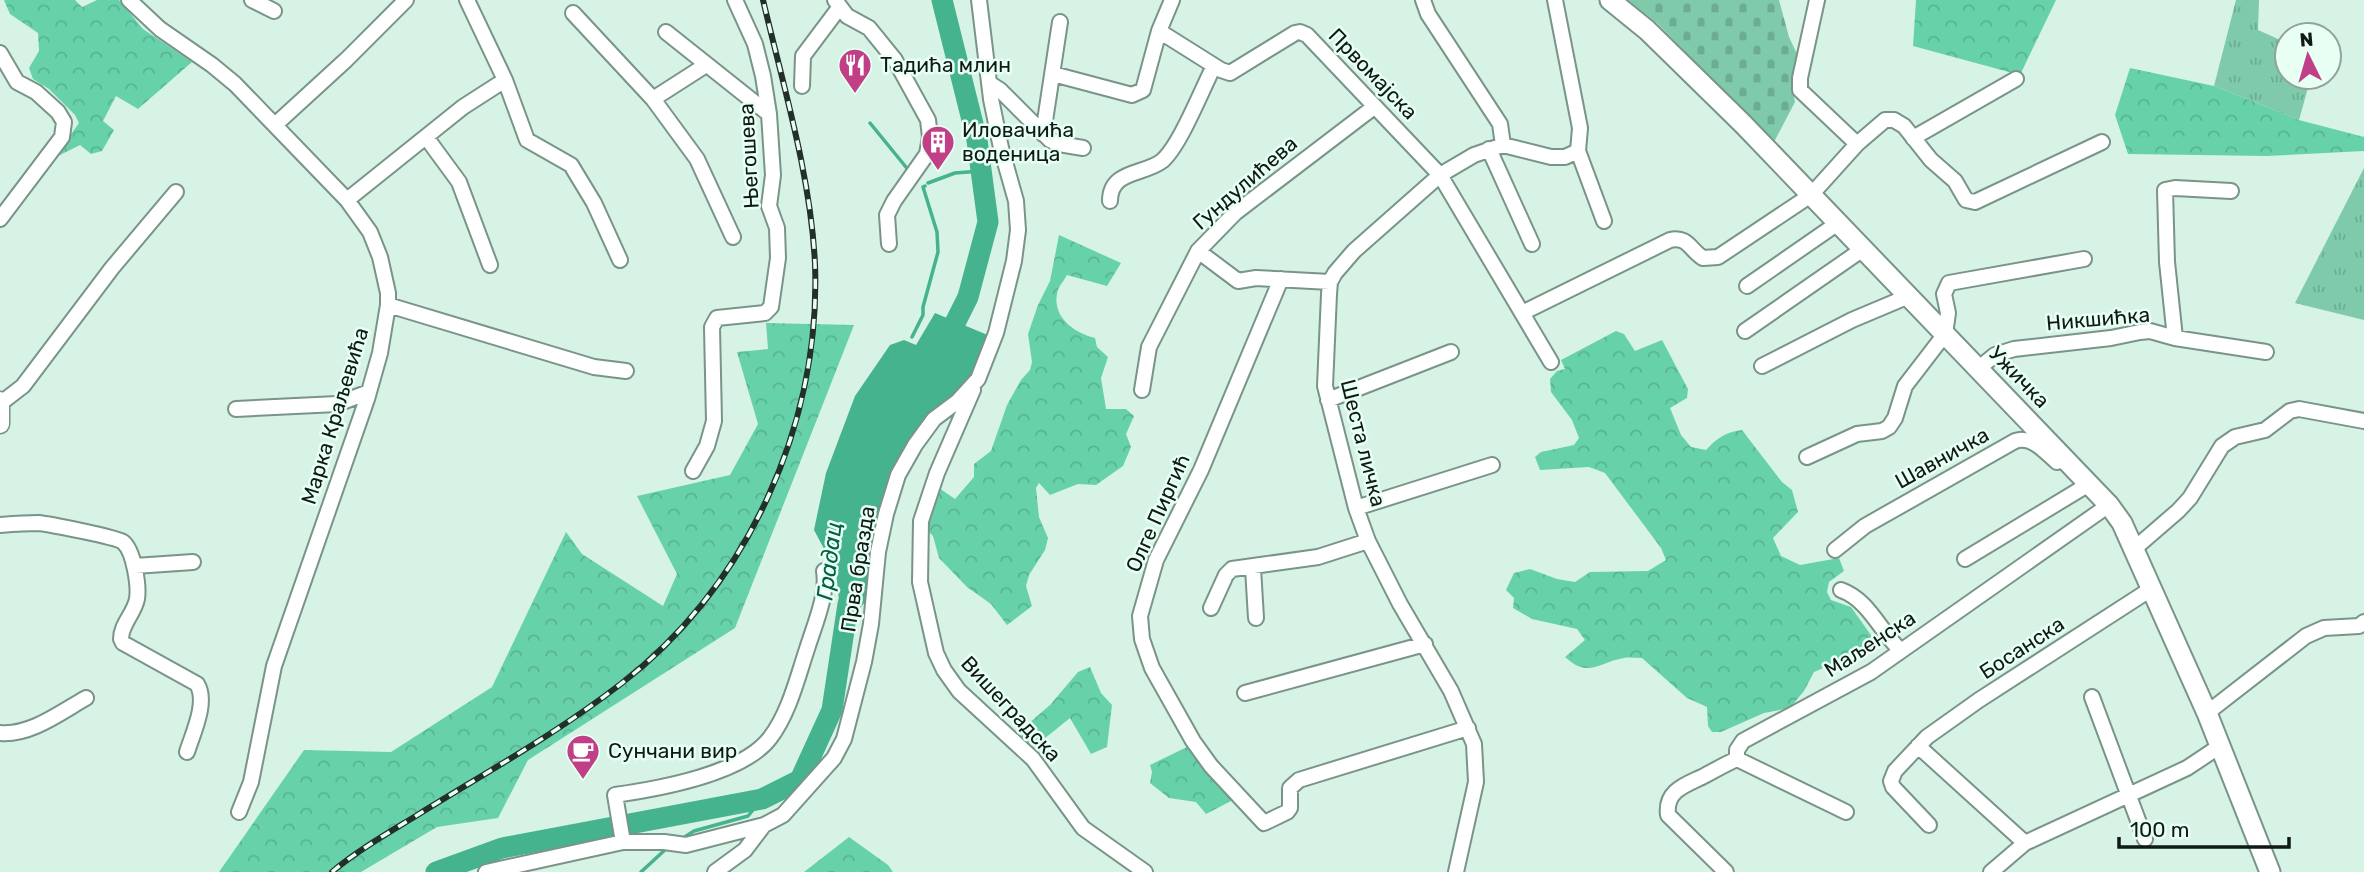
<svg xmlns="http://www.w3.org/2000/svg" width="2364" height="872" font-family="Rubik,sans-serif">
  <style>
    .grass { fill: url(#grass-tufts) }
    .forest { fill: url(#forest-crowns) }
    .cemetery { fill: url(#cemetery-stones) }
    .water { fill: #45b38d }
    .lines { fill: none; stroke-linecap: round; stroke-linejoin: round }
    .stream { stroke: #45b38d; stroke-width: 3.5 }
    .river { stroke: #45b38d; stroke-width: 21 }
    .minor-casing { stroke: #799488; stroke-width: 18 }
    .tertiary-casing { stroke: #799488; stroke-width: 21 }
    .secondary-casing { stroke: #799488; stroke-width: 23 }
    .minor { stroke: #fff; stroke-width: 14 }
    .tertiary { stroke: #fff; stroke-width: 18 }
    .secondary { stroke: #fff; stroke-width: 19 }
    .rail-casing { stroke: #232f2a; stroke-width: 6 }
    .rail { stroke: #e8fff4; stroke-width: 3.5; stroke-dasharray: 10; stroke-linecap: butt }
    .labels { text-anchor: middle; stroke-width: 5; stroke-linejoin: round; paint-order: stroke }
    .poi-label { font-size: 21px; fill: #0f1915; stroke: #e8fff4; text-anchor: start }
    .street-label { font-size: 21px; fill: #0f1915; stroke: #e8fff4 }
    .water-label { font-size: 23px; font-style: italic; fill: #055f46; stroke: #e8fff4 }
  </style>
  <defs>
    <pattern id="grass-tufts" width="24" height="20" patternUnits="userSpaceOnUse" patternTransform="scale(1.75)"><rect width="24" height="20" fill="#7ecaab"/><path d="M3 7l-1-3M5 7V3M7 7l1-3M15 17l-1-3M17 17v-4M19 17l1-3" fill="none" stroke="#6cad92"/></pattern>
    <pattern id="forest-crowns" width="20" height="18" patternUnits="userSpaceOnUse" patternTransform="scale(1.75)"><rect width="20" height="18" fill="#67d2aa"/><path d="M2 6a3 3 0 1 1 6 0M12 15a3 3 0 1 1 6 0" fill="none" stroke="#58b491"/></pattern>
    <pattern id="cemetery-stones" width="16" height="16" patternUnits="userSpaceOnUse" patternTransform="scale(1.75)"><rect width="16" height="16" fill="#7ecaab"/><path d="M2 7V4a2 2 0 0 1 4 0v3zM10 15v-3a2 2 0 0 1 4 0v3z" fill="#6cad92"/></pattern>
  </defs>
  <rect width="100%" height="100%" fill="#d6f3e6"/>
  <!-- grass -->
  <path class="grass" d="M2236,0H2259L2258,30L2287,43V77H2311L2299,120L2214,86Z
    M2364,168V320L2295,303Z"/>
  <!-- forest -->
  <path class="forest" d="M4,0H75L82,7L97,0H119L143,29L192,62L138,109L116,96L103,121L114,130L102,151L91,154L80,145L54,158L79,123L75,115L49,89L33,79L29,68L39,51L38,33L10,14Z
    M1916,0H2056L2020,75L1913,46Z
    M2130,68L2214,86L2299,120L2364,137V151L2267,156L2128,154L2115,115Z
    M1059,235L1121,263L1107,286L1067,275C1065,279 1060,285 1058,290C1050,316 1074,333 1095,338L1097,347L1108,357L1101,378L1106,409H1126L1134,416L1126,434L1131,447L1123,466L1096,485L1078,484L1050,495L1039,483L1036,488L1039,517L1048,538L1045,550L1029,575L1026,586L1032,606L1007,625L991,604L967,587L939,558L933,536L927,530L930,512L939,488L955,499L974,477V464L991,451L1007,405L1021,380L1030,370L1032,362L1028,334L1038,305L1050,281Z
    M766,323L854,325L735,628L528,760L498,818L437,827L361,872H219L304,750L391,752L492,687L566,532L582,554L663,606L677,574L637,496L730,475L758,424L737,352L768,349Z
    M1616,331L1624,334L1635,351L1662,340L1688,389L1687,398L1670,408L1681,435L1691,447L1706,450C1717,438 1726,432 1742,430L1782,482L1792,490L1798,512L1773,538L1781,556L1800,565L1839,558L1844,571L1829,582L1827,592L1831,600L1851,607L1878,645L1864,658L1842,660L1814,672L1804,691L1790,708L1764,713L1721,732H1712L1708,726L1707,707L1687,698L1642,658C1636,658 1629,657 1624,658C1599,662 1589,679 1565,657L1585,640L1577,629L1532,619L1513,608L1514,598L1506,590L1514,573L1530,569L1557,579L1575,582L1590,572L1648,571L1666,560L1661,548L1605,473L1589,467L1540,470L1535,457L1541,452L1574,445L1579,438L1572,420L1551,392L1550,379L1557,371L1565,369L1561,360Z
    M1090,667L1101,693L1112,705L1107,747L1091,754L1070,718L1034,747L1020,738L1028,724L1050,705L1078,672Z
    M1189,746L1233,800L1206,814L1196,802L1169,798L1150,783L1152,772L1150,765Z
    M849,837L888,865L893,872H804Z"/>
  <!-- cemetery -->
  <path class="cemetery" d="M1628,0H1779L1789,37L1798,56L1793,92L1795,102L1774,142L1657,23Z"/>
  <!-- water -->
  <path class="water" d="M935,313L990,336L969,382L938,410L880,524L868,569L865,602L842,630L836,571L814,530L826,473L855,396L890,345L904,340L916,345Z"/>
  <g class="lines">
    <!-- stream -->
    <path class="stream" d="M870,123L910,172
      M928,183L955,173L981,171
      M912,337L923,315V307L938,252L937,232L923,187L925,186
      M680,840L694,831L748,816L762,799
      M641,872L667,848"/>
    <!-- river -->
    <path class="river" d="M942,0L977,140L988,222L968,297L944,345
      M436,872L502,848L762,799L800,780L832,710L848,604"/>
    <defs>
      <path id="minor" d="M129,0L160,29L212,65L235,84L347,200L370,232L380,257L388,293V305L380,353L367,399L274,666L251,782L239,812
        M252,0L274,11
        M467,0L505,80L527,140L571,165L594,203L620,260
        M835,0L847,16L869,28L895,60L928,120L930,137L927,154L894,201L887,215L889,244
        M1423,0L1428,14L1500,124L1503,145
        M1817,0L1800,78V90L1857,144
        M573,13L653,99L697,159L733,237
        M1159,31L1221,70L1230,73L1295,33L1300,32L1307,35L1440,175L1551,362
        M666,32L769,114
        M0,53L17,82L36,92L58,112L64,122L62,137L0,219
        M1053,74L1132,95L1143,90L1159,31L1172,0
        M989,83L1000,90L1050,140L1059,144L1083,148
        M802,86L803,56L839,8
        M653,99L706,65
        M276,124L346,60L406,0
        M1043,134L1060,22
        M426,137L459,182L490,265
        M1913,138L2016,79
        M1489,149L1532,244
        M1578,151L1604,221
        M347,200L463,107L505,80
        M1110,201C1110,170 1144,175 1162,161C1180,146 1202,89 1214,66
        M1198,251L1238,281L1256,278L1330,282
        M1281,279L1201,470L1156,560L1140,616L1142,639L1152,668L1193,741L1211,766L1264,823L1287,812L1290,808V788L1299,780L1468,728
        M1747,286L1838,223
        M388,305L594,367L626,371
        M1522,313L1670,240C1688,236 1690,250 1703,258L1718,257L1811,195L1857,144L1885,120H1894L1904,126L1931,160L1955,181L1966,200L1975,202L2102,142
        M1745,331L1863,249
        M2175,338L2167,262L2165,190L2175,188L2231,191
        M1762,366L1852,320L1909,296
        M1979,368L1995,355L2014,349L2111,338L2140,332L2150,331L2175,338L2266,352
        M973,390L937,473L921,521L920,582L936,653L944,670L959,691L1033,759L1083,828L1145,872
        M1142,390L1149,347L1198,251L1235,213L1374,107
        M1328,400L1451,352
        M1,403L23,386L112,268L176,192
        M236,409L337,404L369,392
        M1807,457L1857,434L1882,431L1889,427L1895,418L1905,386L1945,334L1948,313L1944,294L1949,283L2084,259
        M693,471L707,446L714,421L712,327L717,318L765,313L771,307L778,258L777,228L769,206L773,175L769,114L763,76L755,44L735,0
        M1356,508L1492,465
        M0,525C13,524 26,523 38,523C49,524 116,537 123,542C134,551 139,586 137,599C134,614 121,624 121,639L123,643L197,684C208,702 193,733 187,752
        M2134,549L2178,511L2190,498L2222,446L2235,437L2265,430L2290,411L2299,409L2364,421
        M1835,550L1865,526L2015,441C2032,435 2045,452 2057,462
        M1965,559L2089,484
        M135,566L193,562
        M1253,568L1256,618
        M1841,590C1869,600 1880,631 1901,651
        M1211,608L1226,575L1232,569L1318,557L1368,541
        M1245,693L1425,644
        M2092,697L2145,839
        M2207,713L2306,636L2324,628L2359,626L2364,622
        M0,733C30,736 61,712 86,698
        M1918,746L2025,843
        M1737,759L1846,812
        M1929,825L1893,787L1891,781L1895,771L1927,737L1979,700L2151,589
        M623,842L615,795C657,789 743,774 770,738C789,713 797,679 807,649C814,626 828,595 824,571
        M486,872L623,842H664L686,845L764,825L783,815L834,758L844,739L864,662L871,624L878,552L886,514L898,475L915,445L934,419L958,401L978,379L996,333L1014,261L1018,230L1016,201L1001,148L991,99L979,0
        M715,872L745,850L764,825
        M1456,872L1476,782L1474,744L1451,691L1400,604L1368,541L1356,508L1325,386L1329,294L1330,282L1335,273L1354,251L1440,175L1474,155L1503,145L1551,157H1565L1578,151L1580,128L1555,0
        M1726,872L1668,815C1665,791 1685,785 1702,777C1714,771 1725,764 1737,759V750L1743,741L1871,672L2109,505
        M1991,872L2025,843L2187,768L2220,746"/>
      <path id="tertiary" d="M0,401V424"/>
      <path id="secondary" d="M1610,0L1647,30L1743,124L2109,505L2122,523L2207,713L2270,872"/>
    </defs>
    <!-- minor casing -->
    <use href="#minor" class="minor-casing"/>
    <!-- tertiary casing -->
    <use href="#tertiary" class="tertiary-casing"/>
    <!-- secondary casing -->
    <use href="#secondary" class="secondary-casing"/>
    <!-- minor -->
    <use href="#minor" class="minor"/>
    <!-- tertiary -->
    <use href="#tertiary" class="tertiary"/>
    <!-- secondary -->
    <use href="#secondary" class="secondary"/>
    <defs>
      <path id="rail" d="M332,872C358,850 390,832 419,814C487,772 559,732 622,683C748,585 821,424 815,264C811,177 783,85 763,0"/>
    </defs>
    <!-- rail casing -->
    <use href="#rail" class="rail-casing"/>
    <!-- rail -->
    <use href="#rail" class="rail"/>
  </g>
  <!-- icons -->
  <defs>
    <symbol id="restaurant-pin" viewBox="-11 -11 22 30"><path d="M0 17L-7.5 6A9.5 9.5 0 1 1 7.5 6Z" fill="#c13f86" stroke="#e8fff4"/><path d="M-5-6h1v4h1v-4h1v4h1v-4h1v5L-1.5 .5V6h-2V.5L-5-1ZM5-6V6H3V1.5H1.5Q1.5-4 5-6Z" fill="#fff"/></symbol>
    <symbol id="building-pin" viewBox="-11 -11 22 30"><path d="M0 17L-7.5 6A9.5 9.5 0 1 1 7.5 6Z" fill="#c13f86" stroke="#e8fff4"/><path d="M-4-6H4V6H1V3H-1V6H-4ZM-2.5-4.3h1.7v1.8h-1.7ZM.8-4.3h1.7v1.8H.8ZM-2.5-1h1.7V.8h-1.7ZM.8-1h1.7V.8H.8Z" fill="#fff"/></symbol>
    <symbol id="cafe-pin" viewBox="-11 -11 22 30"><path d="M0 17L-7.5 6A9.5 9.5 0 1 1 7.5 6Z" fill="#c13f86" stroke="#e8fff4"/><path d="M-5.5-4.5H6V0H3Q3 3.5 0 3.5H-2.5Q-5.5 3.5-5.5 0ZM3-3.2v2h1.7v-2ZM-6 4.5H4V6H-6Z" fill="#fff"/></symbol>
  </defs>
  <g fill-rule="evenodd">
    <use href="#restaurant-pin" x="836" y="46" width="38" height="52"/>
    <use href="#building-pin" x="919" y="123" width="38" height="52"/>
    <use href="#cafe-pin" x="564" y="732" width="38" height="52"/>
  </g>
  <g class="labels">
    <!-- poi labels -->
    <g class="poi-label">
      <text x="880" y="72">Тадића млин</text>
      <text x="962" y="137">Иловачића<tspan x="962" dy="24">воденица</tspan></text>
      <text x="608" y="758">Сунчани вир</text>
    </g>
    <!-- street labels -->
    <g class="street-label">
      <text transform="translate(1373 74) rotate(46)" y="7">Првомајска</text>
      <text transform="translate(749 156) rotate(-93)" y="7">Његошева</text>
      <text transform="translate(1245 183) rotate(-41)" y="7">Гундулићева</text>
      <text transform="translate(2098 319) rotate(-5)" y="7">Никшићка</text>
      <text transform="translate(2019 377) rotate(46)" y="7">Ужичка</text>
      <text transform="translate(335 416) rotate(-73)" y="7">Марка Краљевића</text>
      <text transform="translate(1363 443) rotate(76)" y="7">Шеста личка</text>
      <text transform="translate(1942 458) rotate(-29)" y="7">Шавничка</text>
      <text transform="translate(1158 513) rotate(-66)" y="7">Олге Пиргић</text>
      <text transform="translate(858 569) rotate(-81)" y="7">Прва бразда</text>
      <text transform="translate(1870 644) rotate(-33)" y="7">Маљенска</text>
      <text transform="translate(2022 648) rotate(-33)" y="7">Босанска</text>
      <text transform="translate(1011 709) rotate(47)" y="7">Вишеградска</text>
    </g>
    <!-- water labels -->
    <g class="water-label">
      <text transform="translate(829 561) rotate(-83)" y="8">Градац</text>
    </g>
  </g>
  <!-- north arrow -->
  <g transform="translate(2308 56) rotate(355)"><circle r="33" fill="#e8fff4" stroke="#91a39b" stroke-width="2"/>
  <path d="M0-5L12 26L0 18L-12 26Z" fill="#c13f86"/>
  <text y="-10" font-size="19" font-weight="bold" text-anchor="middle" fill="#0f1915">N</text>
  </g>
  <!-- scale -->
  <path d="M2119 837v10h170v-10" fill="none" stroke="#0f1915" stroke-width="3.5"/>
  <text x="2130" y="837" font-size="21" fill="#0f1915" stroke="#e8fff4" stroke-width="5" paint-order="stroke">100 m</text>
</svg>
